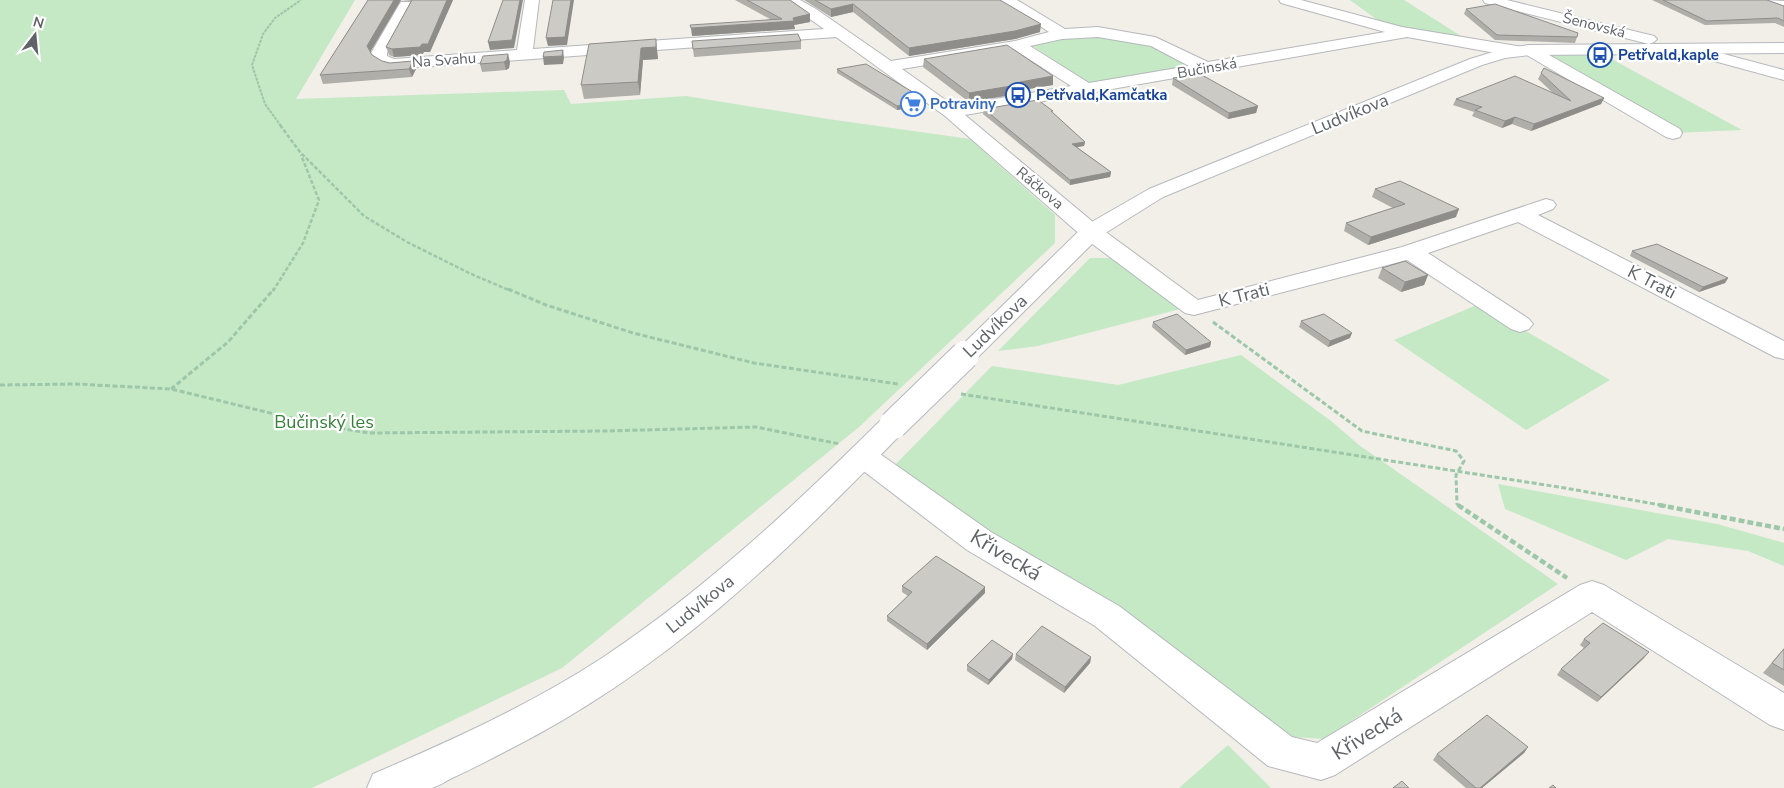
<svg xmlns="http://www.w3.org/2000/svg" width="1784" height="788" font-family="'Nunito Sans',sans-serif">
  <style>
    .green { fill: #c5e8c5 }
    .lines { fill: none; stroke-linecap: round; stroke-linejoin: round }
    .street-casing { stroke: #b5b8bc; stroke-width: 2 }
    .secondary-casing { stroke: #b6babf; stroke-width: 2 }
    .path-far3 { stroke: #9cc7a9; stroke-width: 2; stroke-dasharray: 3 1; stroke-linecap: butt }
    .path-far2 { stroke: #9cc7a9; stroke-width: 2.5; stroke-dasharray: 4 2; stroke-linecap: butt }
    .path-far1 { stroke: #9cc7a9; stroke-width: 3; stroke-dasharray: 5 2.5; stroke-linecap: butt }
    .path { stroke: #9cc7a9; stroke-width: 4.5; stroke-dasharray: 6 3; stroke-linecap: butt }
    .street { fill: #fff; fill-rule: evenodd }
    .secondary { fill: #fff; fill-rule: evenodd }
    .secondary-bridge-casing { stroke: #b6babf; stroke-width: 30; stroke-linecap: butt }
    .secondary-bridge { stroke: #fff; stroke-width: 28 }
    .wall { fill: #afaea9 }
    .shaded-wall { fill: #8f8d8a }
    .building { fill: #cccac5; stroke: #8f8d8a }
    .labels { text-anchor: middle; stroke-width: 4.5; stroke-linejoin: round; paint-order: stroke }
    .far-street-label { font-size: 15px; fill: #5f6368; stroke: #fff }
    .far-transit-label { font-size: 15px; font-weight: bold; fill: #164399; stroke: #fff; text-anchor: start }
    .far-shop-label { font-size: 15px; font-weight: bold; fill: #366cbe; stroke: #fff; text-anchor: start }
    .street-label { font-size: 18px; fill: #5f6368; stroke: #fff }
    .park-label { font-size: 18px; fill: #348238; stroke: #fff }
    .near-street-label { font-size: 21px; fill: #5f6368; stroke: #fff }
  </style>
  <rect width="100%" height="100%" fill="#f1efe8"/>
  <!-- green -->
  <path class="green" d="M0,0H355L296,99L564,90L571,104L686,96L828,119L970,139L1055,215V243L859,427L562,668L312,788H0Z
    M1350,0H1404L1469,41L1383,24Z
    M1096,35L1147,44L1187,66L1088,84L1033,46L1075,36Z
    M1538,53L1606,56L1742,130L1673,133Z
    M1090,258H1124L1184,308L1038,346L998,351Z
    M1479,304L1610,380L1526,430L1394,340Z
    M1241,355L1331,421L1359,445L1558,584L1324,739L1280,736L893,467L992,366L1118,385Z
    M1498,484L1717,524L1784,543V566L1748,551L1668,539L1626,560L1505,509Z
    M1228,745L1271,788H1179Z"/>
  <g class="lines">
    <defs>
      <path id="street" d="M525,0H539L533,49L824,29L783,0H800L816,9L891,61L1015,41L1049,32L1000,0H1017L1065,29L1098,27L1155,37L1208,62L1385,32L1281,3L1279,0H1301L1402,27L1523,47L1529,45L1535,47L1680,129L1682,133L1680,137L1673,139L1666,137L1525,54L1520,56L1490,52L1407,37L965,115L1099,227L1198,300L1402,247L1546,199L1553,201L1556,205L1553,209L1538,215L1784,341V359L1775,357L1518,222L1428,253L1529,319L1533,324L1529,329L1520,332L1511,329L1407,260L1194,315L1185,313L1083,237L945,116L836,37L392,69C383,67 373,63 371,53L399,5L401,2H411L413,5L387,53V56L394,59L517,50ZM1098,37L1151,46L1189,66L1089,83L1030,46L1062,39ZM1015,50L1071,86L954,106L902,69Z
        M1763,0L1784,1V10L1765,3Z
        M863,446L873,449L991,532L1119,606L1292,737L1317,743L1580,585L1592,581L1604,585L1784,693V730L1770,725L1592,612L1335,775L1321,780L1268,766L1095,626L967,550L853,463L848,456L853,449Z"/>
      <path id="secondary" d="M1483,0H1507L1654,36L1657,39L1654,42L1649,44L1485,3Z
        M1784,43V53L1529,55L1505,58L1482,65L1163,197L1099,237L974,361L965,363L956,361L952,355L1083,227L1149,189L1470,59L1503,49L1529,45Z
        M1720,53L1784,70V80L1714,61L1712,58L1714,55Z
        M893,416L903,418L907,425L903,432C783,556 666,670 510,749C491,759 472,769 452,778C446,781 439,786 432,788C418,788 383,788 367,788L373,774C452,740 530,705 602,658C705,590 795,505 883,418Z"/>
    </defs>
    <!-- street casing -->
    <use href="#street" class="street-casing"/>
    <!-- secondary casing -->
    <use href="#secondary" class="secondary-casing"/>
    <!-- path-far3 -->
    <path class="path-far3" d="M281,126L265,104L252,65L263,34L275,18L301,0"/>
    <!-- path-far2 -->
    <path class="path-far2" d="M280,125L300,152L364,216L407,242L469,273L511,291
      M273,291L303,243L319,200L301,155"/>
    <!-- path-far1 -->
    <path class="path-far1" d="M508,289L546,305L633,333L754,363L898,384
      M1213,322L1362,431L1456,451L1464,461L1456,475L1457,504L1460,506
      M0,385L76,384L171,389L320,425L369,433L606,431L756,427L840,444
      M171,389L228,342L274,289
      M961,394L1565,488L1666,506"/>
    <!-- path -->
    <path class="path" d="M1458,505L1567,578
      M1659,505L1784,529"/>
    <!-- street -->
    <use href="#street" class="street"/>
    <!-- secondary -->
    <use href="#secondary" class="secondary"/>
    <defs>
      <path id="secondary-bridge" d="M893,425L965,355"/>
    </defs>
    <!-- secondary-bridge casing -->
    <use href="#secondary-bridge" class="secondary-bridge-casing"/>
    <!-- secondary-bridge -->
    <use href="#secondary-bridge" class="secondary-bridge"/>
  </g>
  <!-- wall -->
  <path class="wall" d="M368,0H453L430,52H424L422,55L394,57L389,55L386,47L411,1L401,0L370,52L372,55L382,61L390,63L413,61L416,69L412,77L323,84L320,75Z
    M735,0H790L810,14V22L794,25L795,29L692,36L770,19Z
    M804,0H1000L1040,32L1015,39L909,56L853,12L831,17Z
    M1652,0H1767L1784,6V27L1775,23L1705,25Z
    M1466,9L1577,37L1575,43L1495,40L1464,14Z
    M692,41H801V49L694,57Z
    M657,52L658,59L643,60L640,95L584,99L581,85Z
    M483,56L510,62L509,68L506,70L482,72L480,64Z
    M924,59L1053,76V85L1022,90V93L969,102L923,67Z
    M837,69L926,100V105L897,110L837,73Z
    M1541,73L1604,98L1601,104L1531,131L1512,124L1502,128L1472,116L1474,112L1453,105L1456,99L1553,93L1538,79Z
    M1173,78L1258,106L1256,113L1228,119L1172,85Z
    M984,109L1053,113L1085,142L1084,146L1077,147L1111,172L1110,177L1070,185L983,114Z
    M1375,189L1456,217L1368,245L1344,231L1346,223L1393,208L1372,197Z
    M1632,251L1728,278L1725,283L1699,292L1630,256Z
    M1382,268L1428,275L1424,285L1401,292L1378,278Z
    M1301,321L1350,338L1328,347L1299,327Z
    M1153,322L1211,342L1210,347L1185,355L1152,327Z
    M902,586L985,587V593L927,650L887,621V616L908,596L902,592Z
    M1584,639L1644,658L1597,702L1557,675L1561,669L1584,648L1580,645Z
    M1784,648V686L1763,673Z
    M1013,654L1012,659L988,685L967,671V665Z
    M1016,654L1091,657L1090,663L1064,693L1015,660Z
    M1528,747L1524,753L1482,788H1466L1433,760L1437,754Z"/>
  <!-- shaded-wall -->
  <path class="shaded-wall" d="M394,0H401L369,54L367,46Z
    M447,0H453L430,52H424L422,55L394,57L392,49L422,44Z
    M520,0H523L514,48L490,50L488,42Z
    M571,0H574L567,45L548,46L546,38Z
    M853,4V12L831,17V9Z
    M810,14V22L794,25L795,29L692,36L691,28L793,18Z
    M1041,24L1040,32L1015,39L909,56V48Z
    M656,39L658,59L643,60L640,95L638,82L641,48Z
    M563,50L564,58L563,64L544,65L543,57Z
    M508,54L510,62L509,68L506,70L504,62Z
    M413,61L416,69L412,77L409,69Z
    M1053,76V85L1022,90V93L969,102V93L1020,82Z
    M1604,98L1601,104L1531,131L1534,124Z
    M926,100V105L897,110V106Z
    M1258,106L1256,113L1228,119L1229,113Z
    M1515,117L1512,124L1502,128L1505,121Z
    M1085,142L1084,146L1071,148L1072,144Z
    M1111,172L1110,177L1070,185V180Z
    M1459,209L1456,217L1368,245L1371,237Z
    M1428,275L1424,285L1401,292L1405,282Z
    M1728,278L1725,283L1699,292L1703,287Z
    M1352,333L1350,338L1328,347L1330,341Z
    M1211,342L1210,347L1185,355L1186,350Z
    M985,587V593L927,650V644Z
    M1649,652L1644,658L1597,702L1601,697Z
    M1013,654L1012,659L988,685L989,680Z
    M1091,657L1090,663L1064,693L1065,687Z
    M1528,747L1524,753L1482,788H1480Z"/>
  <!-- building -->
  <path class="building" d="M368,0H394L367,46L372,55L382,61L390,63L413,61L409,69L320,75Z
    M412,0H447L428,44H422L420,47L392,49L386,47Z
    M503,0H520L512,40L488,42Z
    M553,0H571L565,37L546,38Z
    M747,0H790L810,14L793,18L794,21L691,28L690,25L782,19Z
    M815,0H1000L1041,24L1015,31L909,48L853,4L831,9Z
    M1663,0H1767L1784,6V21L1778,18L1707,21Z
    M1495,4L1578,33L1577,37L1497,35L1466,9Z
    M798,34L801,41L693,49L692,41Z
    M656,39V47L641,48L638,82L581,85L589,44Z
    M1007,45L1053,76L1020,82L1023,84L969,93L924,59Z
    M563,50L562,56L543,57L544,52Z
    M508,54L507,60L504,62L480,64L483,56Z
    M866,64L926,100L897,106L837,69Z
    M1544,68L1604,98L1534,124L1515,117L1505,121L1475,110L1482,107L1456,99L1515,76L1571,101L1541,73Z
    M1200,74L1258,106L1229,113L1173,78Z
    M1038,100L1053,111H1051L1085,142L1072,144L1111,172L1070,180L984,109Z
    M1400,181L1459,209L1371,237L1346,223L1405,204L1375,189Z
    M1657,244L1728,278L1703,287L1632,251Z
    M1405,261L1428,275L1405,282L1382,268Z
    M1177,314L1211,342L1186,350L1153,322Z
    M1324,314L1352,333L1330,341L1301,321Z
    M936,556L985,587L927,644L887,616L912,592L902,586Z
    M1603,623L1649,652L1601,697L1561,669L1590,643L1584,639Z
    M1042,626L1091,657L1065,687L1016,654Z
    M992,640L1013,654L989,680L967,665Z
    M1784,649V670L1772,663Z
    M1487,715L1528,747L1480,788H1476L1437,754Z
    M1402,781L1409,788H1393Z
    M1553,785L1556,788H1549Z"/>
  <!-- icons -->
  <defs>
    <symbol id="bus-ring" viewBox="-11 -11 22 22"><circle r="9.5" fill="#fff" stroke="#1a4fb4" stroke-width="1.5"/><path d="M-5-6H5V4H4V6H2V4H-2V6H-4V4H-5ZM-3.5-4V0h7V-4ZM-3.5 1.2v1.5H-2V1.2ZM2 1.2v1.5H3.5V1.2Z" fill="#1a4fb4"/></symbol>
    <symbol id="supermarket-ring" viewBox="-11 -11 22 22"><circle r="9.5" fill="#fff" stroke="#3f7fe0" stroke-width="1.5"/><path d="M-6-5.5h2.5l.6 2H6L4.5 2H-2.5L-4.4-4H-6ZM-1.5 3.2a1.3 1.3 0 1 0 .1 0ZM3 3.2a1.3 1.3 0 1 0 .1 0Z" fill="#3f7fe0"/></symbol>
  </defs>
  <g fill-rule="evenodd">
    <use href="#bus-ring" x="1586" y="41" width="28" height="28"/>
    <use href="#bus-ring" x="1004" y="81" width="28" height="28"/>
    <use href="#supermarket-ring" x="899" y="90" width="28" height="28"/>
  </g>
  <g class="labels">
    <!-- far-street labels -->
    <g class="far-street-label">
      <text transform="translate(1594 25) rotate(14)" y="5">Šenovská</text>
      <text transform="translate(444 60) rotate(-4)" y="5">Na Svahu</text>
      <text transform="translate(1207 68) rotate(-10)" y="5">Bučinská</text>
      <text transform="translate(1040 188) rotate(40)" y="5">Ráčkova</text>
    </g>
    <!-- far-transit labels -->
    <g class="far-transit-label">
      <text x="1618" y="60">Petřvald,kaple</text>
      <text x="1036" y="100">Petřvald,Kamčatka</text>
    </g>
    <!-- far-shop labels -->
    <g class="far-shop-label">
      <text x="930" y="109">Potraviny</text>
    </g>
    <!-- street labels -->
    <g class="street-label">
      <text transform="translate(1350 114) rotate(-22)" y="6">Ludvíkova</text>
      <text transform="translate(1652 282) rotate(27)" y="6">K Trati</text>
      <text transform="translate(1244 295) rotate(-14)" y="6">K Trati</text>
      <text transform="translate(995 326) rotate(-44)" y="6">Ludvíkova</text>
      <text transform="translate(700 604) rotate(-39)" y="6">Ludvíkova</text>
    </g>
    <!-- park labels -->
    <g class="park-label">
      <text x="324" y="428">Bučinský les</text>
    </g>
    <!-- near-street labels -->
    <g class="near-street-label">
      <text transform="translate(1006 555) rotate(31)" y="7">Křivecká</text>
      <text transform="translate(1367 734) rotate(-32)" y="7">Křivecká</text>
    </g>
  </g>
  <!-- north arrow -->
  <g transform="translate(35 35) rotate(16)" stroke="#ffffff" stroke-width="4" paint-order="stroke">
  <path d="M0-4L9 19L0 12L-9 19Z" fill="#5f6368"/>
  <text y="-8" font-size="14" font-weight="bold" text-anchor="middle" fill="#5f6368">N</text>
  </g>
</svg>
